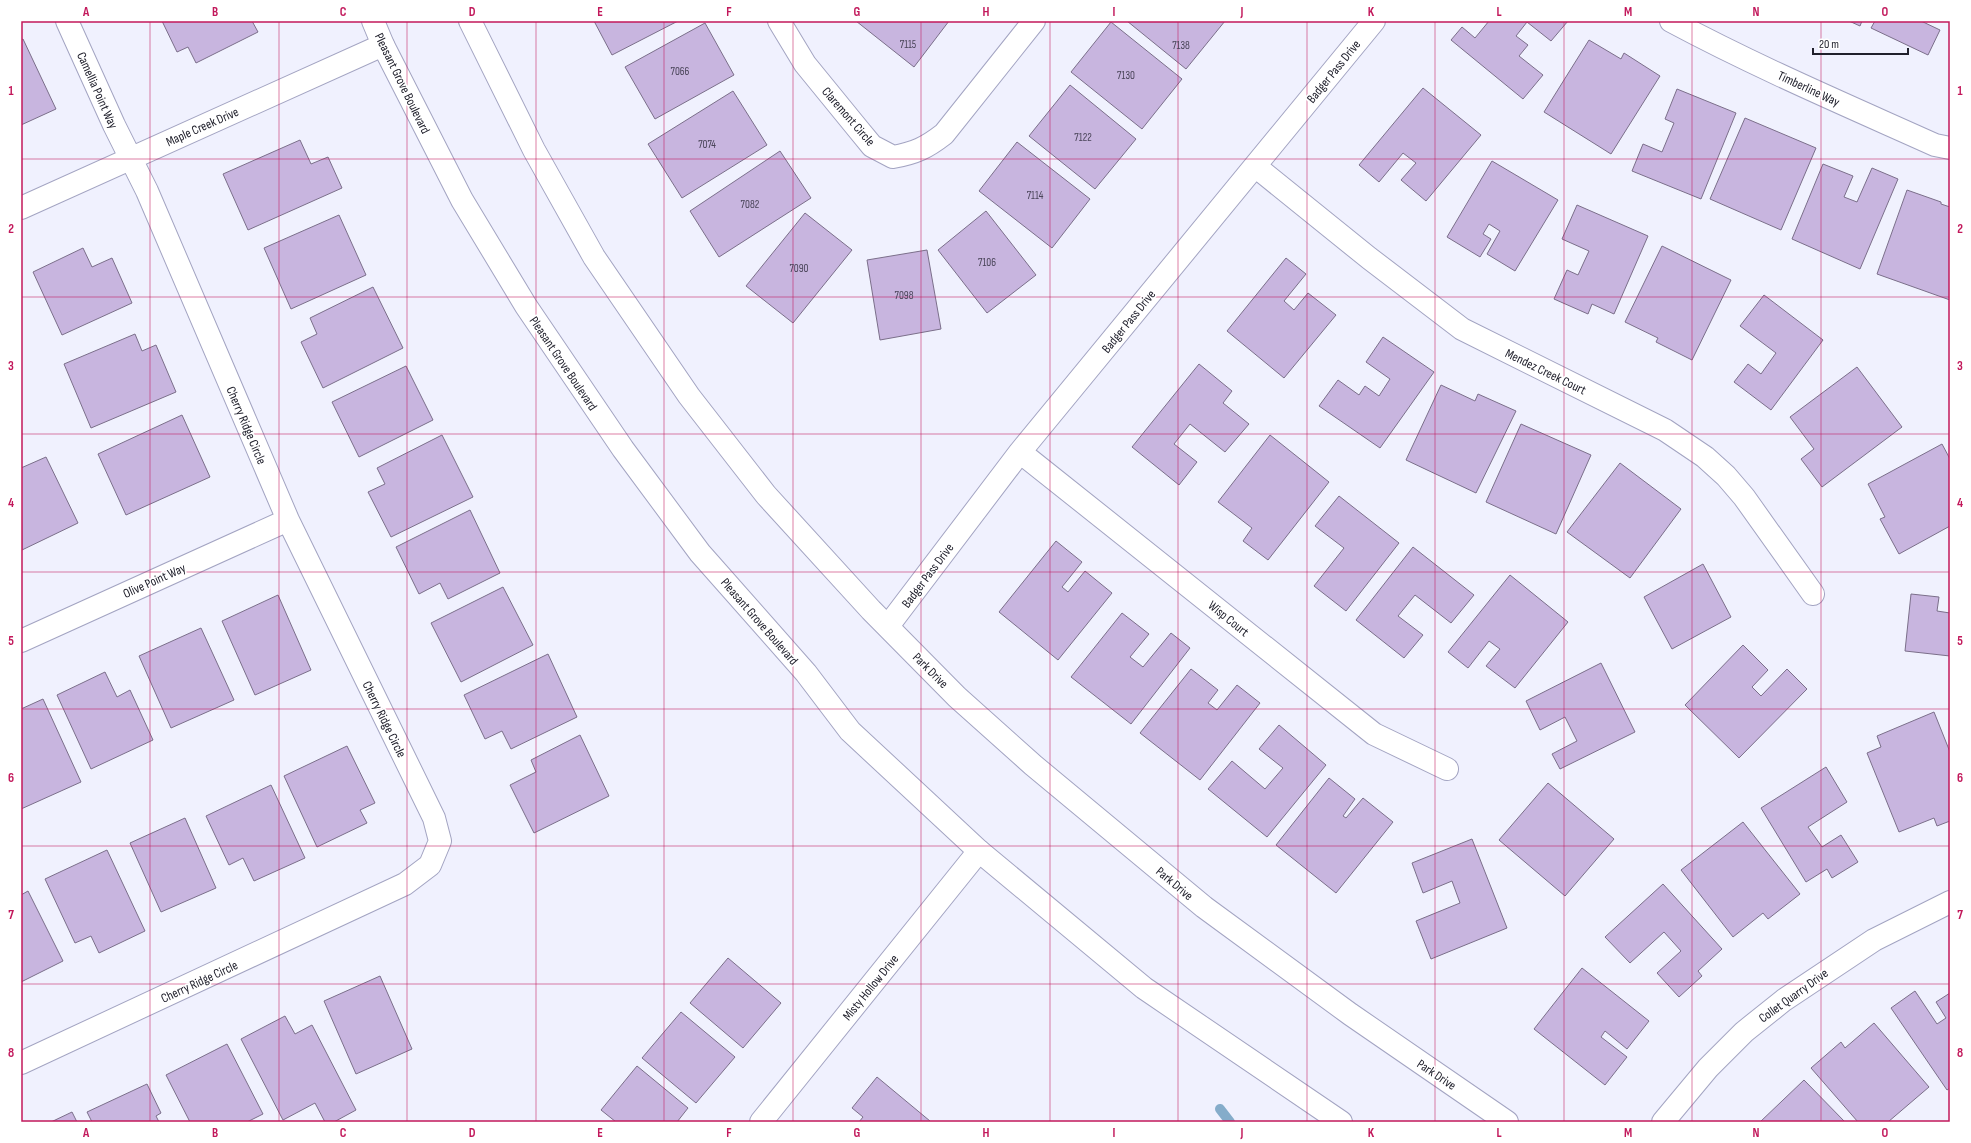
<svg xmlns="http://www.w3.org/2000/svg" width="1971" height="1143" font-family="'Sofia Sans Condensed',sans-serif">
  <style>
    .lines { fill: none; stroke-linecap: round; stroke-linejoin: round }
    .stream { stroke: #85acca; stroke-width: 10 }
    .building { fill: #c8b5df; stroke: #7b6f8a }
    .minor-casing { stroke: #a3a4c2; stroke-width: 24 }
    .major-casing { stroke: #a3a4c2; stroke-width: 24 }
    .minor { stroke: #fff; stroke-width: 22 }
    .major { stroke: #fff; stroke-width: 22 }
    .grid { fill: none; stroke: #c2185b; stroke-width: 1; stroke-opacity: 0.55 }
    .labels { text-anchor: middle; stroke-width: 3.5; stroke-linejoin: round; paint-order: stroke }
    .number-label { font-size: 11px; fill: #4a4559 }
    .street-label { font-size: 13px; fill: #20202c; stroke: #fff }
    .neatline { fill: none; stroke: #c2185b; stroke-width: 1.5 }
    .grid-label { font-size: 13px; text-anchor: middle; font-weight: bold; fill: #c2185b }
  </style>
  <rect width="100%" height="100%" fill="#f0f1fe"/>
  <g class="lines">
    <!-- stream -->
    <path class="stream" d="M1220,1109L1230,1122"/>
  </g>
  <!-- building -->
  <path class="building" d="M162,21H252L258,32L196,63L188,47L177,52Z
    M594,21H678L612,55Z
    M856,21H949L914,67Z
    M1127,21H1225L1186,69Z
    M1489,21H1568L1551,41L1527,22L1516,36L1528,45L1519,56L1543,75L1523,99L1451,40L1462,27L1475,38Z
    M1849,21H1862L1860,26Z
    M1875,21H1921L1940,30L1928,55L1871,28Z
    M1111,22L1182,79L1142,129L1071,72Z
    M705,23L734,75L655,119L625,67Z
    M23,39L56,109L21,125V40Z
    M1589,40L1621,59L1624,53L1660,76L1611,154L1544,112Z
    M1070,85L1136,139L1095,189L1029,136Z
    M1423,88L1481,135L1426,201L1401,180L1416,163L1403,153L1379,182L1359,165Z
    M1677,89L1736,113L1701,199L1632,171L1643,144L1662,152L1674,123L1665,119Z
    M733,91L767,145L682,198L648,144Z
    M1745,118L1816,148L1781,230L1710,199Z
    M300,140L311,164L328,157L342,188L248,230L223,174Z
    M1017,142L1090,199L1052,248L979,191Z
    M780,151L811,198L719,257L690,211Z
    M1492,161L1558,200L1515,271L1487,254L1500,231L1489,224L1483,234L1491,239L1480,257L1447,237Z
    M1823,164L1853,176L1844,197L1857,202L1872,168L1898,179L1860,269L1792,239Z
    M1907,190L1941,202V204L1950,207V300L1877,274Z
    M1577,205L1648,236L1614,314L1592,304L1588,314L1554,299L1567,270L1578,275L1589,251L1562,239Z
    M986,211L1036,275L987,313L938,250Z
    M805,213L852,250L793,323L746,286Z
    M339,215L366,275L291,309L264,248Z
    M1662,246L1731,280L1692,360L1656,342L1658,338L1625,322Z
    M83,248L92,267L112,258L132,303L62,335L33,272Z
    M927,250L941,329L880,340L867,260Z
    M1286,258L1306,274L1284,301L1294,310L1308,293L1336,315L1284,378L1227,331Z
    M373,287L403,348L323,388L301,342L317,334L310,318Z
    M1764,295L1823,340L1771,410L1734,382L1748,364L1761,374L1776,353L1740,326Z
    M135,334L142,351L156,345L176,392L91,428L64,364Z
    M1383,337L1434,372L1380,448L1319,406L1338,380L1359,395L1365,386L1379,396L1390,379L1366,362Z
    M1199,364L1232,391L1223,403L1249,424L1225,452L1190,424L1174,444L1197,462L1179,485L1132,447Z
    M406,366L433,420L359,457L332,402Z
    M1857,367L1902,427L1822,487L1801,459L1814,449L1790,417Z
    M1441,385L1475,401L1478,394L1516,411L1476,493L1406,460Z
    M182,415L210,477L126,515L98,454Z
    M1521,424L1591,455L1556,534L1486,502Z
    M442,435L473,497L391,537L368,492L385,484L377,468Z
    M1270,435L1329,482L1268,560L1243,541L1252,528L1218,502Z
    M1942,444L1950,459V526L1899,554L1880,519L1885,517L1868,484Z
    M46,457L78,523L22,550L21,468Z
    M1620,463L1681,509L1630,578L1567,532Z
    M1339,496L1399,543L1346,611L1314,586L1344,548L1315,526Z
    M470,510L500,573L448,599L440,583L419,594L396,547Z
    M1056,541L1082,562L1062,587L1068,592L1085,571L1112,593L1058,660L999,612Z
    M1413,547L1474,595L1451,623L1415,595L1398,616L1423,635L1404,658L1356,620Z
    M1703,564L1731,617L1672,649L1644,597Z
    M1510,575L1568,622L1515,688L1486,666L1500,649L1489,641L1468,668L1448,652Z
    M503,587L533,645L461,682L431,623Z
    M1911,594L1939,597L1937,611L1950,613V656L1905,651Z
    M278,595L311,670L255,695L222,621Z
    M1122,613L1149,634L1130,657L1143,667L1171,633L1190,648L1131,724L1071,677Z
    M201,628L234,700L171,728L139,656Z
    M1743,645L1768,670L1752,687L1761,696L1787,669L1807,689L1739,758L1685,705Z
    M548,654L577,717L511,749L502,731L485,739L464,695Z
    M1601,663L1635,732L1560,769L1552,754L1577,741L1565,717L1540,730L1526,701Z
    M1191,669L1218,690L1208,703L1217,710L1237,685L1260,703L1200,780L1140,733Z
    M105,672L117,697L130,690L153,740L91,769L57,695Z
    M43,699L81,782L21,809V709Z
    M1934,712L1950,752V821L1937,826L1934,818L1899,832L1867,753L1881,747L1877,736Z
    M1279,725L1326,765L1267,837L1208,789L1232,761L1265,789L1283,768L1259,749Z
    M580,735L609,796L534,833L510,785L536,772L531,760Z
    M347,746L375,803L360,810L367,823L317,847L284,776Z
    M1826,767L1847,802L1808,827L1822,847L1841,835L1858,862L1832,878L1827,869L1806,882L1761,808Z
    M1329,778L1355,799L1343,816L1346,818L1363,798L1393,822L1336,893L1276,845Z
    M1548,783L1614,839L1565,896L1499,840Z
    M271,785L305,858L254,881L243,858L229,865L206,816Z
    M185,818L216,888L161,912L130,843Z
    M1743,822L1800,894L1768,919L1763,913L1733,937L1681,870Z
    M1472,839L1507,928L1431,959L1416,921L1460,903L1452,881L1423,893L1412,863Z
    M107,850L145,931L99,953L91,936L75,943L45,879Z
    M1663,884L1722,949L1698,971L1702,976L1679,997L1657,973L1681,951L1664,932L1630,963L1605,937Z
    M28,891L63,961L21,982V895Z
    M728,958L781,1003L743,1048L690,1003Z
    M1582,968L1649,1021L1627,1049L1605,1031L1601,1037L1627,1057L1605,1085L1534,1029Z
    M380,976L412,1049L356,1074L324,1001Z
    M1915,991L1937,1024L1946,1018L1936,1002L1950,993V1088L1947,1090L1891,1008Z
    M681,1012L735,1057L696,1103L642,1058Z
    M285,1016L295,1034L312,1025L356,1110L334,1122H325L315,1103L283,1120L241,1039Z
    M1874,1023L1929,1087L1888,1122H1858L1811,1068L1841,1042L1845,1048Z
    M227,1044L263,1114L247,1122H190L166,1075Z
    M637,1066L688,1108L677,1122H616L601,1110Z
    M877,1077L930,1121L929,1122H859L863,1117L852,1108Z
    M1804,1080L1845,1122H1760Z
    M147,1084L161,1113L156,1116L159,1122H92L87,1112Z
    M72,1112L77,1122H51Z"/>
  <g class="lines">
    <defs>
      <path id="minor" d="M779,21L805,64L858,129L872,146L893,157C915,153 926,148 944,134L1034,21
        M1671,21C1757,67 1846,105 1935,145L1950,148
        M1255,166L1369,258L1462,329L1665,430L1705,457L1726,476L1744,497L1813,594
        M21,208L383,45
        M1020,452L1374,734L1447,769
        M888,626L1020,452L1374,21
        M21,641L288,520
        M21,1063L405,884L430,865L440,841L434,818L288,520L147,191L114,125L67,21
        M761,1122L979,851
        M1663,1122L1708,1068L1744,1032L1784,1000L1874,940L1950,902"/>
      <path id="major" d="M373,21L383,45L462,200L526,306L623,449L700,553L806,673L850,731L979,851L1144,988L1341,1122
        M470,21L534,150L594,257L689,396L766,495L871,610L957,697L1033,765L1204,907L1350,1014L1507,1122"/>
    </defs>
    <!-- minor casing -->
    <use href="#minor" class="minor-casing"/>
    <!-- major casing -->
    <use href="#major" class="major-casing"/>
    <!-- minor -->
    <use href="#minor" class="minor"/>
    <!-- major -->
    <use href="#major" class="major"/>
  </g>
  <!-- grid -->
  <path class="grid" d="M150,21V1122M279,21V1122M407,21V1122M536,21V1122M664,21V1122M793,21V1122M921,21V1122M1050,21V1122M1178,21V1122M1307,21V1122M1435,21V1122M1564,21V1122M1692,21V1122M1821,21V1122M21,159H1950M21,297H1950M21,434H1950M21,572H1950M21,709H1950M21,846H1950M21,984H1950"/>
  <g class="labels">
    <!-- number labels -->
    <g class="number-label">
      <text x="908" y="48">7115</text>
      <text x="1181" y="49">7138</text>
      <text x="680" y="75">7066</text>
      <text x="1126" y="79">7130</text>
      <text x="1083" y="141">7122</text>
      <text x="707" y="148">7074</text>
      <text x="1035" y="199">7114</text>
      <text x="750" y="208">7082</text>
      <text x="987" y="266">7106</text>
      <text x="799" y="272">7090</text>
      <text x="904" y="299">7098</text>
    </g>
    <!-- street labels -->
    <g class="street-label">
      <text transform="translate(1333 71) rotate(-51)" y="5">Badger Pass Drive</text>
      <text transform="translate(403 83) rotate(64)" y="5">Pleasant Grove Boulevard</text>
      <text transform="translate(1809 88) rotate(25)" y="5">Timberline Way</text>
      <text transform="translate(98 90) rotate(66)" y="5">Camellia Point Way</text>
      <text transform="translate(849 116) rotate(49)" y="5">Claremont Circle</text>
      <text transform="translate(202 126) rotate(-24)" y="5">Maple Creek Drive</text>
      <text transform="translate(1128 321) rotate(-51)" y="5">Badger Pass Drive</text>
      <text transform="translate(564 363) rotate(56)" y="5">Pleasant Grove Boulevard</text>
      <text transform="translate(1546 371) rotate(26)" y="5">Mendez Creek Court</text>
      <text transform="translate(247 425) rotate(67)" y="5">Cherry Ridge Circle</text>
      <text transform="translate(927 575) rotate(-53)" y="5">Badger Pass Drive</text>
      <text transform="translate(154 580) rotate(-24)" y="5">Olive Point Way</text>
      <text transform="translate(1229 618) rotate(39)" y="5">Wisp Court</text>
      <text transform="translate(760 621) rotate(49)" y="5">Pleasant Grove Boulevard</text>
      <text transform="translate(931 670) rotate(45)" y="5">Park Drive</text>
      <text transform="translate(385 719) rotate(64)" y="5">Cherry Ridge Circle</text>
      <text transform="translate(1175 883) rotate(40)" y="5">Park Drive</text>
      <text transform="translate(199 981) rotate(-25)" y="5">Cherry Ridge Circle</text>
      <text transform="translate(870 987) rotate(-51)" y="5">Misty Hollow Drive</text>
      <text transform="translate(1793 995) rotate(-36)" y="5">Collet Quarry Drive</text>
      <text transform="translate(1437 1074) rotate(34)" y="5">Park Drive</text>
    </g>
  </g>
  <!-- border -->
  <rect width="1971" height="1143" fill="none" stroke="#ffffff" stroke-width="44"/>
  <!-- scale -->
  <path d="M1813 48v6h95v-6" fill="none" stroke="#20202c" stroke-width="2"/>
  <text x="1819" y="48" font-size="12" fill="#20202c" stroke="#ffffff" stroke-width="3" paint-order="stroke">20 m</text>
  <rect x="22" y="22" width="1927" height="1099" class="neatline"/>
  <g class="grid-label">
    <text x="86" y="16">A</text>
    <text x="215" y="16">B</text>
    <text x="343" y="16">C</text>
    <text x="472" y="16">D</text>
    <text x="600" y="16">E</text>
    <text x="729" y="16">F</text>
    <text x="857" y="16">G</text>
    <text x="986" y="16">H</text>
    <text x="1114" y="16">I</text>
    <text x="1242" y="16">J</text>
    <text x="1371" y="16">K</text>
    <text x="1499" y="16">L</text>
    <text x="1628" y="16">M</text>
    <text x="1756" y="16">N</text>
    <text x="1885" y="16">O</text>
    <text x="11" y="95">1</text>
    <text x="1960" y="95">1</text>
    <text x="11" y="233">2</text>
    <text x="1960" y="233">2</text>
    <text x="11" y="370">3</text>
    <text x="1960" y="370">3</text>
    <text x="11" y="507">4</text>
    <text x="1960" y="507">4</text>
    <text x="11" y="645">5</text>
    <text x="1960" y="645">5</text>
    <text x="11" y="782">6</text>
    <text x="1960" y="782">6</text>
    <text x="11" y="919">7</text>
    <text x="1960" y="919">7</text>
    <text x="11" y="1057">8</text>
    <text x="1960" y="1057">8</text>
    <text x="86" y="1137">A</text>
    <text x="215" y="1137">B</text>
    <text x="343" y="1137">C</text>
    <text x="472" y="1137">D</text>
    <text x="600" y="1137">E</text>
    <text x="729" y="1137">F</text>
    <text x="857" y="1137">G</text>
    <text x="986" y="1137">H</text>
    <text x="1114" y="1137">I</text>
    <text x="1242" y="1137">J</text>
    <text x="1371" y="1137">K</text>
    <text x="1499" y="1137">L</text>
    <text x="1628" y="1137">M</text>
    <text x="1756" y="1137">N</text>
    <text x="1885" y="1137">O</text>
  </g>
</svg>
